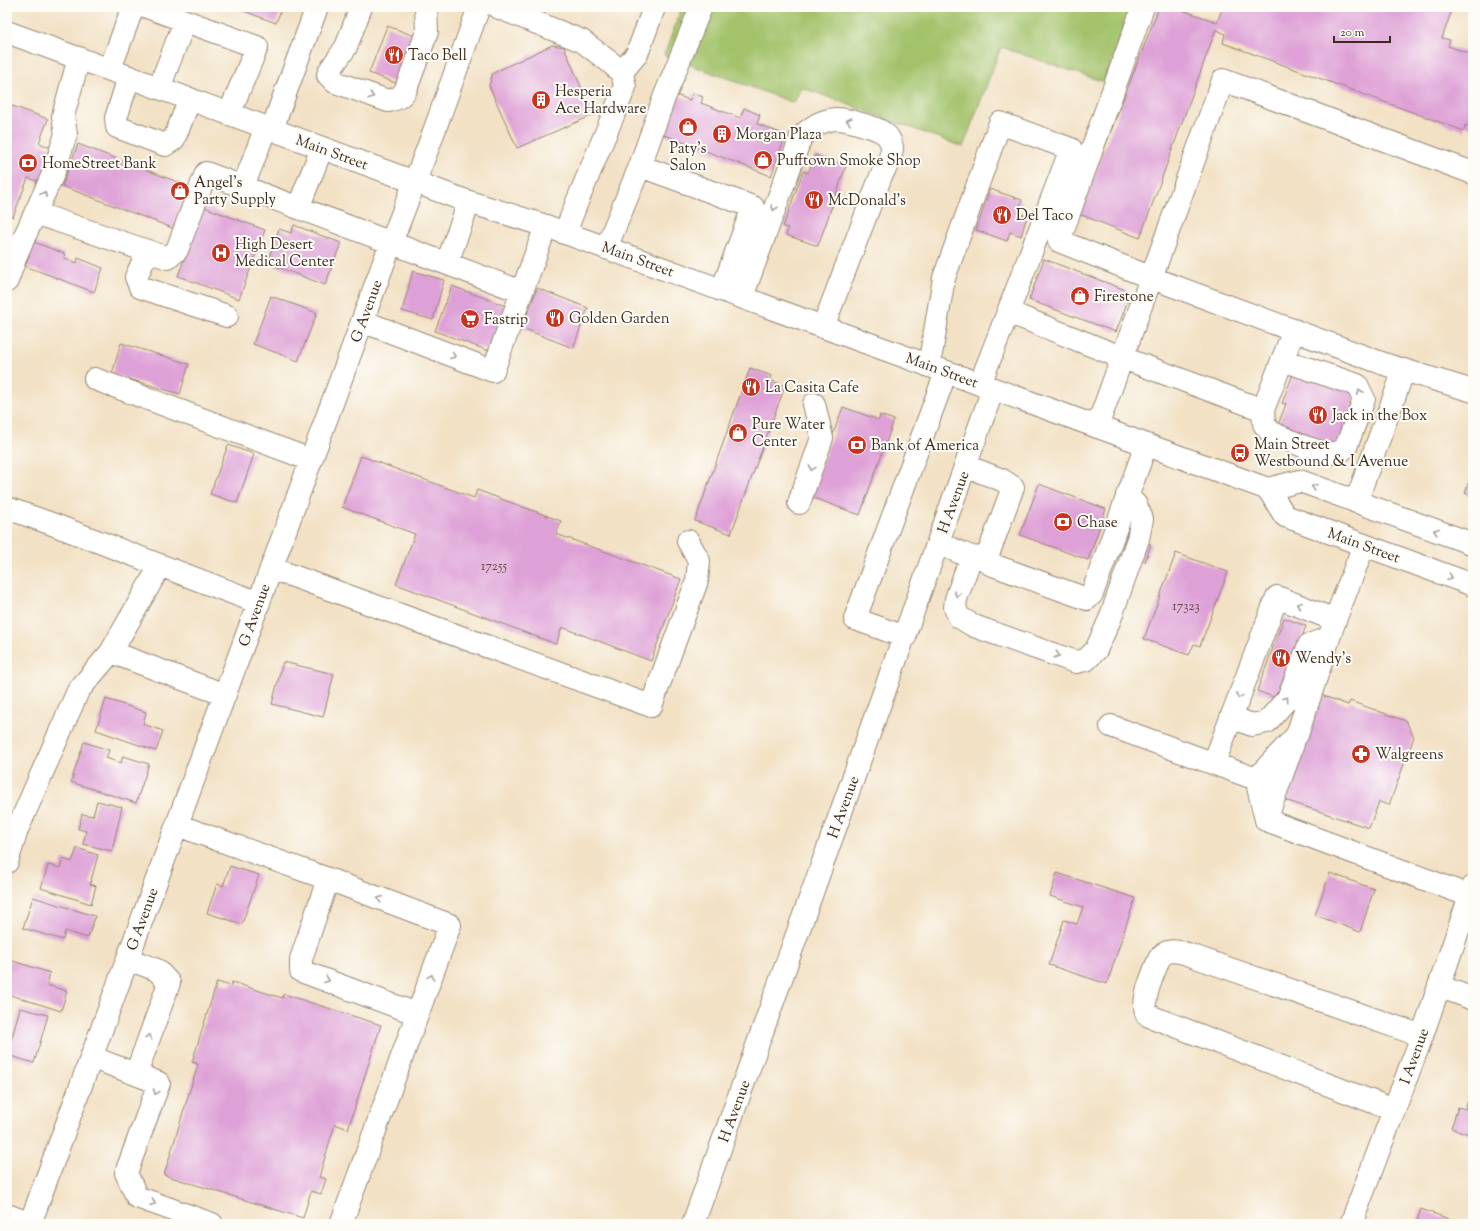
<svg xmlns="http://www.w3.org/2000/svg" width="1480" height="1231" font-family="'Sorts Mill Goudy',serif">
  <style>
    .green { fill: #a3c26b; stroke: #6f7644 }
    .building { fill: #dea1d7 }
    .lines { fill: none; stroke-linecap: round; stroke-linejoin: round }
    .minor-casing { stroke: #968671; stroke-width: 24 }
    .major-casing { stroke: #968671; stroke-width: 24 }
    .minor { stroke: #fff; stroke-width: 22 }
    .major { stroke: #fff; stroke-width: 22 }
    .oneway { stroke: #a79f9a }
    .labels { text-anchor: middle; stroke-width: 4; stroke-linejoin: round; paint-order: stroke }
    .number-label { font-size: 13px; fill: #64484c }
    .poi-label { font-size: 15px; fill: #3b2a1e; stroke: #fdfcf7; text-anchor: start }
    .street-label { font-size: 15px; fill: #3b2a1e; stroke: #fdfcf7 }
  </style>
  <rect width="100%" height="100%" fill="#fdfcf7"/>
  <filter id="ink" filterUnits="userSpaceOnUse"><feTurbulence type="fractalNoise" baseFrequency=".025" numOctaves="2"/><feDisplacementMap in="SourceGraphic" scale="8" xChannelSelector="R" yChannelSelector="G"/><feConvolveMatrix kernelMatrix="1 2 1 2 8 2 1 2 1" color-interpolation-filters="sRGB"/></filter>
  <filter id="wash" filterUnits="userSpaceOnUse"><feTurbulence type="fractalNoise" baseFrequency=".012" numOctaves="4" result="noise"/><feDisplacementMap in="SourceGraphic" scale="16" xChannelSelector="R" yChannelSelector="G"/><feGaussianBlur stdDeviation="0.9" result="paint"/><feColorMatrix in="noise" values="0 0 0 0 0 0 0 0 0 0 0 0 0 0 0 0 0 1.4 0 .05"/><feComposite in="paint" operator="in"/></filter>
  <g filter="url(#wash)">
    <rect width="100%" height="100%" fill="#f2e1c4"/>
    <!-- green -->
    <path class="green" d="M674,7H1131L1104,82L1001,47L963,147L801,87L794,103L664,55L681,10Z"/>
    <g id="blocks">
      <!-- building -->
      <path class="building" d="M233,7H282L276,23Z
        M1159,7H1173L1217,22L1223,7H1453L1442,38L1450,40L1448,46L1473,55V128L1465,125L1464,131L1223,43L1225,34L1216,29L1140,238L1079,214Z
        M387,26L418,37L401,85L369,73Z
        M552,45L564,47L593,115L517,148L489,86L493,73Z
        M693,93L703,97L701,103L740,118L744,108L760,115L757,124L786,135L771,176L659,133L673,94L690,100Z
        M7,104L48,119L39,143L54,149L42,183L28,178L13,217L7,214Z
        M78,144L191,187L175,229L62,186Z
        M815,155L846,166L818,246L786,235L788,228L783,227L803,171L808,173Z
        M990,189L1022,200L1018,213L1027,216L1021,236L1010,232L1007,241L976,230Z
        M204,207L265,230L239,299L178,276Z
        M294,225L341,243L325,285L267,263L279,229L291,233Z
        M34,242L65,254L64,258L77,263L78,258L103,268L94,292L25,266Z
        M1044,259L1131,292L1116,332L1029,300Z
        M413,271L444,280L433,320L402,311Z
        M452,286L506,306L489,351L435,331Z
        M537,288L588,308L573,348L522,328Z
        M271,296L317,313L298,361L253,344Z
        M121,343L189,364L180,394L112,374Z
        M1296,366L1356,388L1341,449L1278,425L1286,404L1282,403Z
        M750,368L772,376L770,380L785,386L731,534L695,521Z
        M843,407L879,420L880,415L894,420L860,515L792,490L799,470L817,477Z
        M228,445L254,454L237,503L210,494Z
        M361,456L474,498L477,490L561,521L556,534L681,579L651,661L562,627L556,644L396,584L415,534L342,507Z
        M1473,472V497L1465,493Z
        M1039,484L1106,509L1088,560L1020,535Z
        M1125,535L1151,544L1145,562L1119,553Z
        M1176,553L1228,572L1200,646L1194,644L1189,655L1144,639Z
        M1284,618L1306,626L1279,699L1257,691Z
        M283,662L334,674L323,717L272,704Z
        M1321,695L1348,705L1350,701L1406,721L1414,737L1389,805L1379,802L1369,828L1282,799Z
        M106,699L146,712L143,724L163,731L156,751L96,730Z
        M84,742L109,750L106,758L121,763L123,756L149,764L136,803L71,782Z
        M97,801L122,807L112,851L83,844L86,831L78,829L82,814L93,816Z
        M77,848L98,855L90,884L96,886L91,904L41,888L48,865L60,868L63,859L72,862Z
        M230,866L259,875L242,924L207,913L217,884L223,886Z
        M1057,873L1135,898L1107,984L1049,965L1064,920L1077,924L1083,907L1050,896Z
        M1330,873L1374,889L1360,932L1315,915Z
        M33,897L95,916L88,938L65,931L63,940L23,928Z
        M10,960L50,973L47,985L67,991L61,1011L7,994V970Z
        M217,982L231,986L232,982L282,998L284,994L381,1025L348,1129L335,1124L319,1177L326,1179L321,1194L311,1191L303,1218L164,1175L198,1064L192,1062Z
        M20,1008L48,1015L34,1063L7,1055Z
        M1473,1086V1132L1472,1135L1451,1128L1458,1107L1465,1109Z
        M1421,1209L1449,1219L1448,1224H1416Z"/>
    </g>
  </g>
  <g filter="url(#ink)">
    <use href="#blocks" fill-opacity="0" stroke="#968671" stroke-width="1"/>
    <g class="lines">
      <defs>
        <path id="minor" d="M147,7L257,47L229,114
          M361,7L346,47L330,70L328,75L335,82L388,101C397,99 402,97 406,89L427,32L426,7
          M497,7L582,41L611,63L622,73L625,87L577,202L565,233
          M1143,7L1059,241L1152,278L1387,365L1473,391
          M110,69L133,7
          M621,73L637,54L654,8
          M129,77L116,118L117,127L165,145L174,139L190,99
          M159,88L185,21
          M272,129L317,7
          M640,166L664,98L701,7
          M243,187L266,127
          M298,208L322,148
          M35,213L168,258L177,250L206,173L522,292
          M606,248L640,166L753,207L722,290
          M148,251L136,277L140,287L227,316
          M447,263L469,202
          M7,281L17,253L53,174L66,134L63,116L79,58
          M742,297L801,137C811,127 821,120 835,119C844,118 879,128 885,134C889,137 891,142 892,147C892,157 886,167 881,176L823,327
          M362,321L493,371L546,226
          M929,366L944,278L1000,123L1071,149L1008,312
          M95,379L311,460
          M980,384L1008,312L1123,358L1263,410L1294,330
          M1263,410L1264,424L1270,432L1305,447L1324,453H1337L1346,447L1364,399L1357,385L1282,360
          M1097,427L1223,80L1473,173
          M1356,502L1404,370
          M799,503L822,438L814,404
          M7,508L52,524L259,603
          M938,543L971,557L983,558L989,552L1013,487L1002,480L966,466
          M971,557L956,599L955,608L959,617L974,626L1044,651L1076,662L1086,660L1096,650L1110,619L1138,539L1142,519L1136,505L1127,495
          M983,558L990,564L1087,599L1092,594L1146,445
          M271,568L651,706L697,581L699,561L688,541
          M905,637L855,619L946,372
          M111,652L160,566
          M1231,717L1252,725L1267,722L1288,698L1309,645L1329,638
          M1111,726L1256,779
          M1214,763L1277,597L1335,620
          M1266,820L1256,779L1297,735L1335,620L1364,545
          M1266,820L1470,896
          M1266,820L1293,744
          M177,825L328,879L450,925L341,1224
          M7,862L17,830L78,691L111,652L225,695
          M328,879L301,959V971L417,1014
          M128,959L157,970L169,983L136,1074
          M1439,986L1473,999
          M91,1057L159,1083L126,1173L137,1197L212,1224
          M1394,1110L1147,1015C1140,1002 1154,972 1159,959C1166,948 1177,951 1187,954L1422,1036
          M7,1215L31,1224
          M30,1224L391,243L429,145L479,7
          M693,1224L993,389"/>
        <path id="major" d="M7,32L469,202L546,226L1268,489L1300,481L1473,544
          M1268,489L1285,516L1473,585
          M1351,1224L1422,1036L1473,887"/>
      </defs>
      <!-- minor casing -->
      <use href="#minor" class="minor-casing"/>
      <!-- major casing -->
      <use href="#major" class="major-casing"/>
      <!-- minor -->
      <use href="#minor" class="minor"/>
      <!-- major -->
      <use href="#major" class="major"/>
    </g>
    <!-- one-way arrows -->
    <defs><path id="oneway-chevron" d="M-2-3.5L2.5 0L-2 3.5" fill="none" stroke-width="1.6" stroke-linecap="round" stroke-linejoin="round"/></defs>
    <g class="oneway">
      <use href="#oneway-chevron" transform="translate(371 96) rotate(18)"/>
      <use href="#oneway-chevron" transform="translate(849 121) rotate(-167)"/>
      <use href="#oneway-chevron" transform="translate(44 194) rotate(-65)"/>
      <use href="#oneway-chevron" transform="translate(774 208) rotate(109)"/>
      <use href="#oneway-chevron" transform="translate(453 356) rotate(21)"/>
      <use href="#oneway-chevron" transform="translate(1360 392) rotate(-117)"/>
      <use href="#oneway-chevron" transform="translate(812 468) rotate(110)"/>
      <use href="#oneway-chevron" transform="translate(1314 487) rotate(-160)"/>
      <use href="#oneway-chevron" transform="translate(1436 531) rotate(-160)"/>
      <use href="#oneway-chevron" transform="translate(1450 577) rotate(20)"/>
      <use href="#oneway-chevron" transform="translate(957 594) rotate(106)"/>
      <use href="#oneway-chevron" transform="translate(1299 605) rotate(-158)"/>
      <use href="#oneway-chevron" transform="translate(1057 655) rotate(18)"/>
      <use href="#oneway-chevron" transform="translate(1239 696) rotate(111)"/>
      <use href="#oneway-chevron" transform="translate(1286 699) rotate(-55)"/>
      <use href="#oneway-chevron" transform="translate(380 899) rotate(-159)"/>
      <use href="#oneway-chevron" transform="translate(431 977) rotate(-70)"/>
      <use href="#oneway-chevron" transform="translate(327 980) rotate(20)"/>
      <use href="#oneway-chevron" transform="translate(149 1037) rotate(-70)"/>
      <use href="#oneway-chevron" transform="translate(156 1092) rotate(110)"/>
      <use href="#oneway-chevron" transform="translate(153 1203) rotate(20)"/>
    </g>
  </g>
  <!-- icons -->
  <defs>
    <symbol id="restaurant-disc" viewBox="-11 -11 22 22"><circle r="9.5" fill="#c8321e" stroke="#fdfcf7"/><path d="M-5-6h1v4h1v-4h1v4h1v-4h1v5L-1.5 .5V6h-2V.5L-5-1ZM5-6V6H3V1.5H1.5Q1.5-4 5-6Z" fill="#fff"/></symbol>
    <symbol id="building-disc" viewBox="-11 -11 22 22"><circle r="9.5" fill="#c8321e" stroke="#fdfcf7"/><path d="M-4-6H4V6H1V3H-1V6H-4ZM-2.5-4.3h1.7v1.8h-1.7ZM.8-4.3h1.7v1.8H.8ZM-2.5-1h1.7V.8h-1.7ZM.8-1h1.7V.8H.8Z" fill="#fff"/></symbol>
    <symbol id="shop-disc" viewBox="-11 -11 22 22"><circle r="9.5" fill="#c8321e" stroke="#fdfcf7"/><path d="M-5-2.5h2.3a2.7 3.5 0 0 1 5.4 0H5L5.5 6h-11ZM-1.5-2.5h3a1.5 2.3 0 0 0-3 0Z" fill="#fff"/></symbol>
    <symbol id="bank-disc" viewBox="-11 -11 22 22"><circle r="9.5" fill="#c8321e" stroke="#fdfcf7"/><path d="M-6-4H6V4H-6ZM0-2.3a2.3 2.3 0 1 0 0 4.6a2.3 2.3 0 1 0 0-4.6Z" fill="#fff"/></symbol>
    <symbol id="hospital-disc" viewBox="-11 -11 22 22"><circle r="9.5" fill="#c8321e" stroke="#fdfcf7"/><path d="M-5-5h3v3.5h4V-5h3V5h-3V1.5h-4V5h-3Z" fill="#fff"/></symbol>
    <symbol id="supermarket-disc" viewBox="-11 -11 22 22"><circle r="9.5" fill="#c8321e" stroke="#fdfcf7"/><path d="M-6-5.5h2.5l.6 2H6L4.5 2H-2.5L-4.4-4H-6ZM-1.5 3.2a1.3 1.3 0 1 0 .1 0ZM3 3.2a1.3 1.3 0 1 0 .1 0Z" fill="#fff"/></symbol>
    <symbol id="bus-disc" viewBox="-11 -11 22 22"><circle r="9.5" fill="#c8321e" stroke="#fdfcf7"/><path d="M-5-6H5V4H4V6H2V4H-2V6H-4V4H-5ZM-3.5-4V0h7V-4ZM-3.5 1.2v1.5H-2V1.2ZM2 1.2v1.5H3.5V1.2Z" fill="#fff"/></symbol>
    <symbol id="pharmacy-disc" viewBox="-11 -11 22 22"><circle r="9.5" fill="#c8321e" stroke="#fdfcf7"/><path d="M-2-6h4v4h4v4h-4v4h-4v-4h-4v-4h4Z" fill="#fff"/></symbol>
  </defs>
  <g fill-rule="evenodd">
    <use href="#restaurant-disc" x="383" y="44" width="22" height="22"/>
    <use href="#building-disc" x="530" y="89" width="22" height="22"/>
    <use href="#shop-disc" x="677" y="116" width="22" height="22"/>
    <use href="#building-disc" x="711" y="123" width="22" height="22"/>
    <use href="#shop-disc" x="752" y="149" width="22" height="22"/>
    <use href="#bank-disc" x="17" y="152" width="22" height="22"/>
    <use href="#shop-disc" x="169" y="180" width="22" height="22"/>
    <use href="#restaurant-disc" x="803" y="189" width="22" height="22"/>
    <use href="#restaurant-disc" x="991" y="204" width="22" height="22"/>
    <use href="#hospital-disc" x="210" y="242" width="22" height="22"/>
    <use href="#shop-disc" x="1069" y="285" width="22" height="22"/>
    <use href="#restaurant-disc" x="544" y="307" width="22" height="22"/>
    <use href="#supermarket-disc" x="459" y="308" width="22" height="22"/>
    <use href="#restaurant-disc" x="740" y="376" width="22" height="22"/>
    <use href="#restaurant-disc" x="1307" y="404" width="22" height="22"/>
    <use href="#shop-disc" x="727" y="422" width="22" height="22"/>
    <use href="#bank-disc" x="846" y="434" width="22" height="22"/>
    <use href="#bus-disc" x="1229" y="442" width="22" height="22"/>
    <use href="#bank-disc" x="1052" y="511" width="22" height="22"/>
    <use href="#restaurant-disc" x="1270" y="647" width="22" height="22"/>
    <use href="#pharmacy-disc" x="1350" y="743" width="22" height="22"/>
  </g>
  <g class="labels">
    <!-- number labels -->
    <g class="number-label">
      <text x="494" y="570">17255</text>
      <text x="1186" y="610">17323</text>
    </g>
    <!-- poi labels -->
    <g class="poi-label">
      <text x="408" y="60">Taco Bell</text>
      <text x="555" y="96">Hesperia<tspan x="555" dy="17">Ace Hardware</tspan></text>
      <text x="736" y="139">Morgan Plaza</text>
      <text x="688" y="153" text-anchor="middle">Paty's<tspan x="688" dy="17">Salon</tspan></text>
      <text x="777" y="165">Pufftown Smoke Shop</text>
      <text x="42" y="168">HomeStreet Bank</text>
      <text x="194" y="187">Angel's<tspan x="194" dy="17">Party Supply</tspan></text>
      <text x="828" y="205">McDonald's</text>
      <text x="1016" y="220">Del Taco</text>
      <text x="235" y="249">High Desert<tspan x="235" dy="17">Medical Center</tspan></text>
      <text x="1094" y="301">Firestone</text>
      <text x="569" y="323">Golden Garden</text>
      <text x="484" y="324">Fastrip</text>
      <text x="765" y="392">La Casita Cafe</text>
      <text x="1332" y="420">Jack in the Box</text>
      <text x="752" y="429">Pure Water<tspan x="752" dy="17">Center</tspan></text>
      <text x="1254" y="449">Main Street<tspan x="1254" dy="17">Westbound &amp; I Avenue</tspan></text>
      <text x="871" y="450">Bank of America</text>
      <text x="1077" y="527">Chase</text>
      <text x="1295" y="663">Wendy's</text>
      <text x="1375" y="759">Walgreens</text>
    </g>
    <!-- street labels -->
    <g class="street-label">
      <text transform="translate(332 152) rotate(20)" y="5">Main Street</text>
      <text transform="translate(638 259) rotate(20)" y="5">Main Street</text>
      <text transform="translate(366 311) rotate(-70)" y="5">G Avenue</text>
      <text transform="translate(942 370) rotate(20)" y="5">Main Street</text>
      <text transform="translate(953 502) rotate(-70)" y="5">H Avenue</text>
      <text transform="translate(1364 545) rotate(20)" y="5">Main Street</text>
      <text transform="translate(254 615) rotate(-70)" y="5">G Avenue</text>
      <text transform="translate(843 807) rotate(-70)" y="5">H Avenue</text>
      <text transform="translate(142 919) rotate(-70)" y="5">G Avenue</text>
      <text transform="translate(1414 1056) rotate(-70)" y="5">I Avenue</text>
      <text transform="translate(734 1111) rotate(-70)" y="5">H Avenue</text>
    </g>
  </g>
  <!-- margin -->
  <rect width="1480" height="1231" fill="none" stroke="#fdfcf7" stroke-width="24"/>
  <!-- scale -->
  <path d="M1334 36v6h56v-6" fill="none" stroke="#3b2a1e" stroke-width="2"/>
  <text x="1340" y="36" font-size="12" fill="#3b2a1e" stroke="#fdfcf7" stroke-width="3" paint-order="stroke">20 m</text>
</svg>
